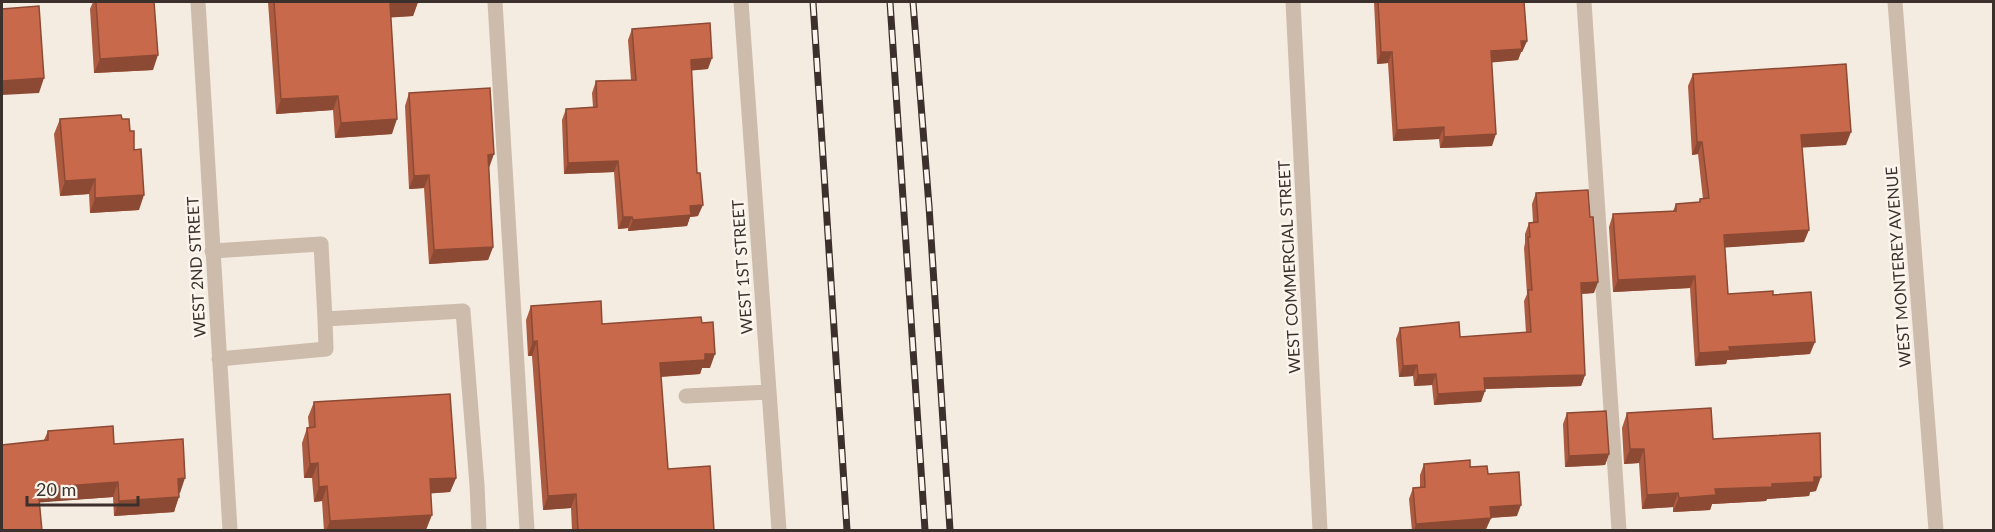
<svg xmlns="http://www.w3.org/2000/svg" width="1995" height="532" font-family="Lato,sans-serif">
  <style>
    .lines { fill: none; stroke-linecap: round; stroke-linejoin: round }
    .minor { stroke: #cdbbac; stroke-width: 15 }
    .rail-casing { stroke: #3b302b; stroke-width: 7 }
    .rail { stroke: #fbf5ee; stroke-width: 4.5; stroke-dasharray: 14; stroke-linecap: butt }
    .wall { fill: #ac5a40 }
    .shaded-wall { fill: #8c4a34 }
    .building { fill: #c8694b; stroke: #8c4a34; stroke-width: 1.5 }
    .labels { text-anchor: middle; stroke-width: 5; stroke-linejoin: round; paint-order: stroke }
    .street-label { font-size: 16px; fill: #3b302b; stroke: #fbf5ee }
  </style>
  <rect width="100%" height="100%" fill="#f4ebe1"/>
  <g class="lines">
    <!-- minor -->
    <path class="minor" d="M198,2L230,530
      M495,2L527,530
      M741,2L779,530
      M1293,2L1320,530
      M1584,2L1619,530
      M1895,2L1936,530
      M212,251L321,244L325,319L463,311L477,485L479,530
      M219,359L326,349L325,319
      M686,396L769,392"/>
    <defs>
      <path id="rail" d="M813,2L847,530
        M890,2L925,530
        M913,2L929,206L950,530"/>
    </defs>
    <!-- rail casing -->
    <use href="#rail" class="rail-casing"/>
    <!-- rail -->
    <use href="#rail" class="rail"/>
  </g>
  <!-- wall -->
  <path class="wall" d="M93,2H154L153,70L94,73L90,9Z
    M268,2H418L413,16L391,17L392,134L335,138L333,110L276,114Z
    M1374,2H1524L1527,41L1522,52H1521L1518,60L1492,62V146L1440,148L1439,139L1393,141L1388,63L1377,64Z
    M632,29L708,69L691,70L698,216L690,217L687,226L628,231V228L618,229L614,172L564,174L562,120L566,109L593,107L592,93L596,81L631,80L628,40Z
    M1693,74L1846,145L1802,147L1804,242L1725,247L1728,294L1773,295L1810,354L1727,360L1726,364L1695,366L1690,288L1613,292L1609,227L1613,214L1673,211L1676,204L1699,202L1700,199H1703L1698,154L1692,155L1688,86Z
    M409,93L489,168L493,247L488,260L429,264L424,188L409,189L405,106Z
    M60,119H122L130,131L134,150L139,210L90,213L89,194L60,196L54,134Z
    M1536,193L1594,293L1581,294L1585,375L1581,386L1485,389L1481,402L1434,405L1432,385L1414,386L1413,376L1399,377L1396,339L1400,328L1460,337L1526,333L1524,301L1527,294L1524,248L1525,243V234L1529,223L1533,222L1532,204Z
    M531,306L602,324L710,368H702L700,374L661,377L668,469L714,531H572L571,508L543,510L532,356H528L526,320Z
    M314,402L456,478L450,492L430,493L426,530L324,531L322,501L314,502L312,478H304L302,443L307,428H309L308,417Z
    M1567,413L1609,454L1605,465L1565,467L1563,424Z
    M1627,413L1713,439L1816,491L1810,492L1809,496L1767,499L1766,501L1712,504L1710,510L1673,512V507L1642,509L1639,463L1624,464L1622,428Z
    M48,431L114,444L180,493H179L174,512L114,516L113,497L39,502L2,531L44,440Z
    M1424,464L1470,467L1488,474L1517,516L1491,518L1486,529L1472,531H1412L1409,499L1413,488H1420V475Z"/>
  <!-- shaded-wall -->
  <path class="shaded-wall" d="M418,2L413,16L384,18L390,3Z
    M1521,41H1527L1522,52H1521L1518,60L1487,63L1491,51Z
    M1381,52H1392L1388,63L1377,64Z
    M158,55L153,70L94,73L100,59Z
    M712,58L708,69L687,71L691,60Z
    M44,78L39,93L2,95V81Z
    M338,96L333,110L276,114L281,99Z
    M397,119L392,134L335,138L341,123Z
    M1444,127L1439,139L1393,141L1397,130Z
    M1851,132L1846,145L1796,148L1801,135Z
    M1496,134L1492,146L1440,148L1444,137Z
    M1697,142H1702L1698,154L1692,155Z
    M494,154L489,168H483L488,155Z
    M618,161L614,172L564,174L568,163Z
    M429,175L424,188L409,189L414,176Z
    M95,179L89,194L60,196L65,181Z
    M144,195L139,210L90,213L95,198Z
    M703,205L698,216L690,217L687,226L628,231L633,220L690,206Z
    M623,217H632L628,228L618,229Z
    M1809,230L1804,242L1719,248L1724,235Z
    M493,247L488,260L429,264L434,250Z
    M1695,276L1690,288L1613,292L1618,280Z
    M1598,282L1594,293L1577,294L1581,283Z
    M537,341L532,356H528L533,342Z
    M1815,342L1810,354L1727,360L1726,364L1695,366L1699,353L1729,347Z
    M705,354H715L710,368H702L700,374L655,377L660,363Z
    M1417,365L1413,376L1399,377L1403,366Z
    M1436,374L1432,385L1414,386L1418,375Z
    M1585,375L1581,386L1480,389L1484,378Z
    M1485,391L1481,402L1434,405L1438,394Z
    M1630,449H1644L1639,463L1624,464Z
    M1609,454L1605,465L1565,467L1569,456Z
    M318,463L312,478H304L310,464Z
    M1814,477H1821L1816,491L1810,492L1809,496L1767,499L1766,501L1712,504L1710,510L1673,512L1679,498L1715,489Z
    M185,478L180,493H173L178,479Z
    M456,478L450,492L424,494L430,479Z
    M118,482L113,497L33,503L38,488Z
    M327,486L322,501L314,502L319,487Z
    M1678,493L1673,507L1642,509L1647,495Z
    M576,494L571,508L543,510L548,496Z
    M179,497L174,512L114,516L119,501Z
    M1521,505L1517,516L1486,518L1490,507Z
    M432,515L426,530L326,531L330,521Z
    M1491,518L1486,529L1472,531H1414L1416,524Z"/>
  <!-- building -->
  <path class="building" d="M96,2H154L158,55L100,59Z
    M274,2H416L390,3L397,119L341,123L338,96L281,99Z
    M1378,2H1524L1527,41H1521L1522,49L1491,51L1496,134L1444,137V127L1397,130L1392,52H1381Z
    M39,6L44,78L2,81V9Z
    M710,23L712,58L691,60L697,173H700L703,205L690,206L691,215L633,220L632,217H623L618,161L568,163L566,109L597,107L596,81L636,80L632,29Z
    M1846,64L1851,132L1801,135L1809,230L1724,235L1728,294L1773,291V295L1811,292L1815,342L1729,347L1730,351L1699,353L1695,276L1618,280L1613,214L1676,211V204L1700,202V199L1709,198L1702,142H1697L1693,74Z
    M490,88L494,154L488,155L493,247L434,250L429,175L414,176L409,93Z
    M121,115L122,119H129L130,131H134V150L141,149L144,195L95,198V179L65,181L60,119Z
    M1588,190L1590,217H1593L1598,282L1581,283L1585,375L1484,378L1485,391L1438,394L1436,374L1418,375L1417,365L1403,366L1400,328L1459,322L1460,337L1531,332L1528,290H1532L1528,237H1530L1529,223L1538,222L1536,193Z
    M601,301L602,324L701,317L702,323L713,322L715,354H705V360L660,363L668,469L710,466L714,531H578L576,494L548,496L537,341L533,342L531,306Z
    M450,394L456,478L430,479L432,515L330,521L327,486L319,487L318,463L310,464L307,428L315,427L314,402Z
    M1711,408L1713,439L1820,433L1821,477H1814V482L1772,484V487L1715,489L1716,495L1679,498L1678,493L1647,495L1644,449H1630L1627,413Z
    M1606,411L1609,454L1569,456L1567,413Z
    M113,426L114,444L183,439L185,478L178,479L179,497L119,501L118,482L38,488L42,531H2V445L48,440V431Z
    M1470,460V467L1487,466L1488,474L1519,472L1521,505L1490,507L1491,518L1416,524L1413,488L1425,487L1424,464Z"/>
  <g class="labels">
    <!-- street labels -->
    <g class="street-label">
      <text transform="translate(196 267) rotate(-93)" y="6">WEST 2ND STREET</text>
      <text transform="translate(742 267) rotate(-94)" y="6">WEST 1ST STREET</text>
      <text transform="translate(1289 267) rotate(-93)" y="6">WEST COMMERCIAL STREET</text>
      <text transform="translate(1898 267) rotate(-94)" y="6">WEST MONTEREY AVENUE</text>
    </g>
  </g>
  <!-- border -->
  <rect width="1995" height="532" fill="none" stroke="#3b302b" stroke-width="6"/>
  <!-- scale -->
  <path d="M27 496v9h111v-9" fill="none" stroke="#3b302b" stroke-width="3"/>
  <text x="36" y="496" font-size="18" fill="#3b302b" stroke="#fbf5ee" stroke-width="4.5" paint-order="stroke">20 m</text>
</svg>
